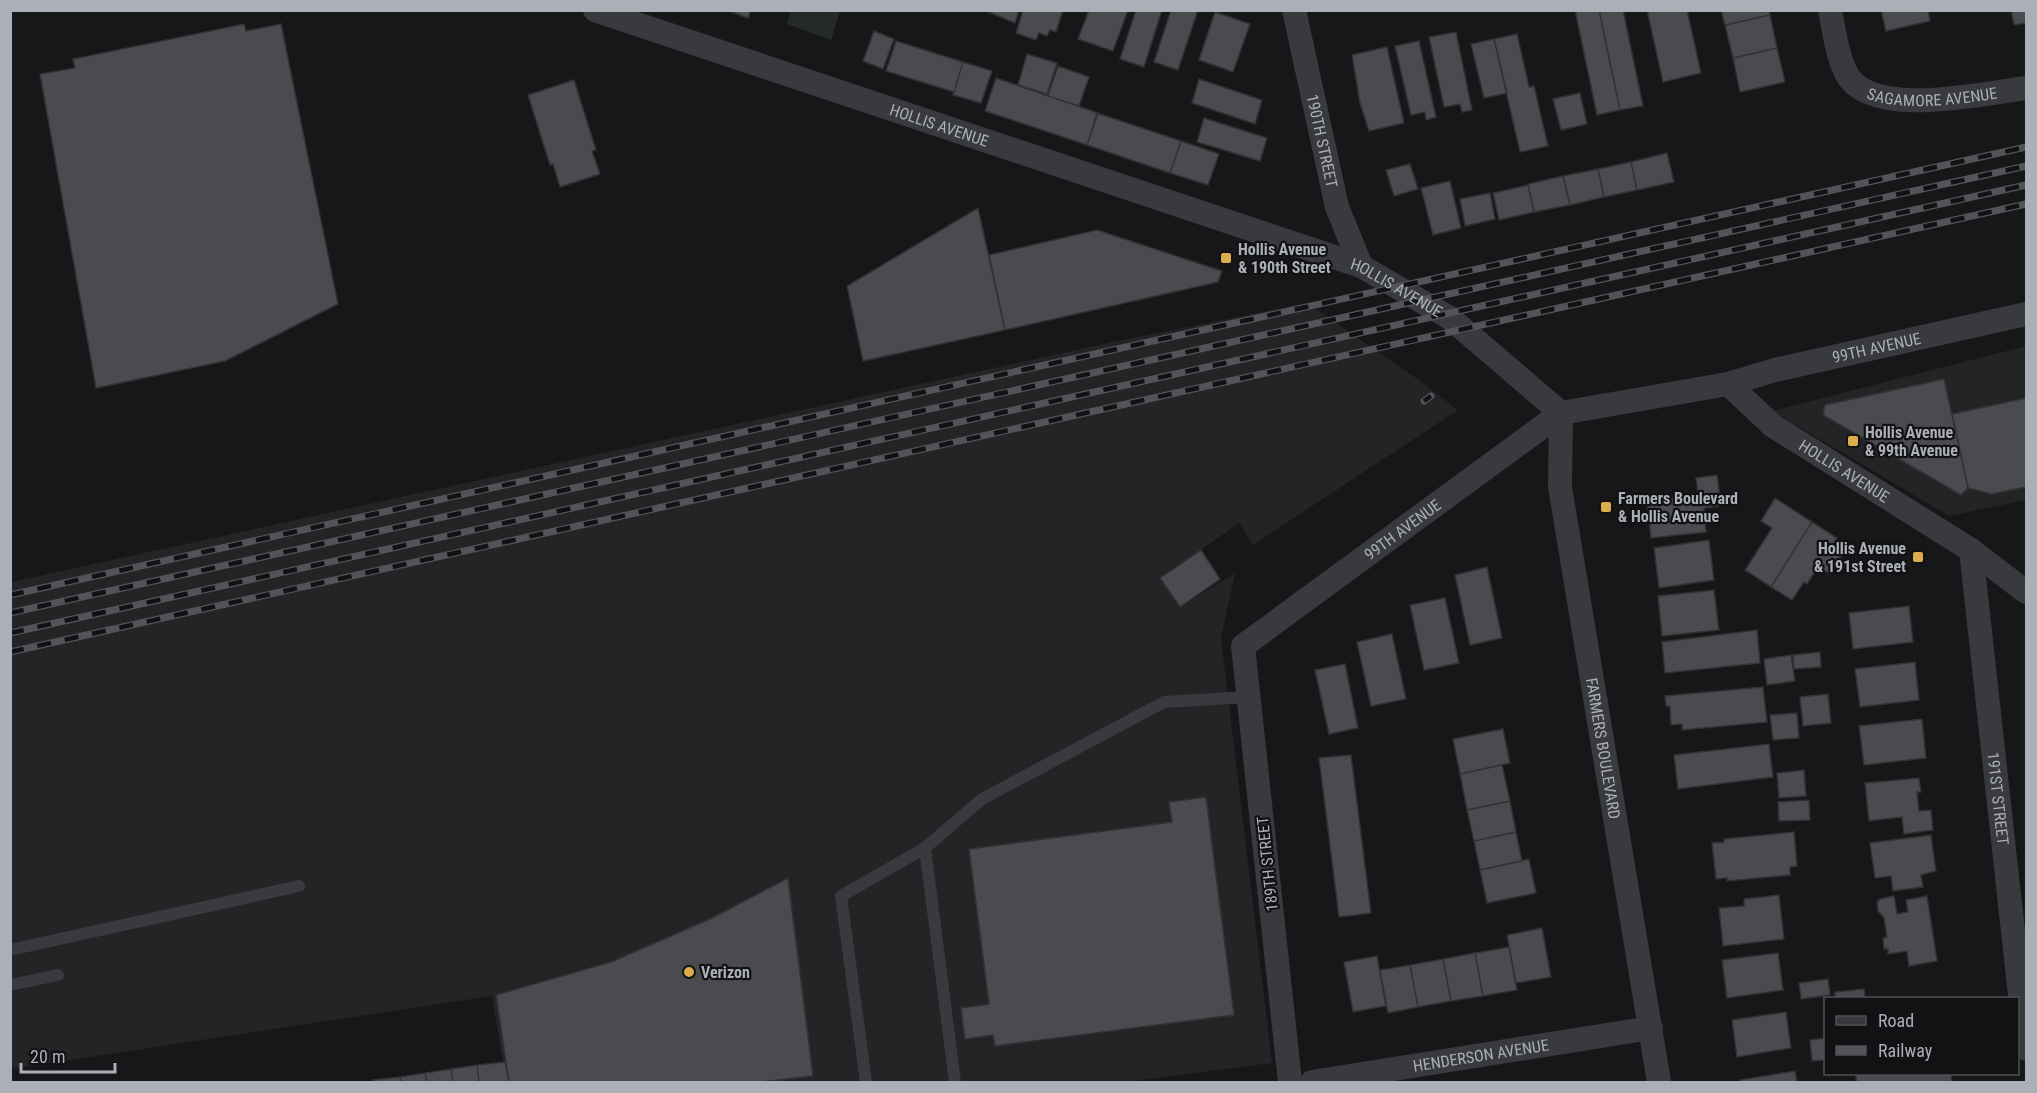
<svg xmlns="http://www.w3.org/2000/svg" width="2037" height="1093" font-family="'Roboto Condensed',sans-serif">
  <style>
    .built { fill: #242326 }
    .green { fill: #242a25 }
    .building { fill: #4a4b4e; stroke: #323235; stroke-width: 1.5 }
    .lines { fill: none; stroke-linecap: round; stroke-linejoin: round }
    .lane { stroke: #393a3e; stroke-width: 12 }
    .street { stroke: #393a3e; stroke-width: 24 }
    .rail-casing { stroke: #525458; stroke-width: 7 }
    .rail { stroke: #121214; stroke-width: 4.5; stroke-dasharray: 14; stroke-linecap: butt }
    .poi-dot { fill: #dcad4d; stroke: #121214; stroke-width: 2 }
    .labels { text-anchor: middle; stroke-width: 4.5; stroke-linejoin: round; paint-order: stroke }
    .street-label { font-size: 16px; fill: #abafb7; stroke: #121214 }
    .poi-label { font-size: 16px; font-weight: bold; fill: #abafb7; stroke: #121214; text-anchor: start }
  </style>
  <rect width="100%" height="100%" fill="#171719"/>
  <!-- built -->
  <path class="built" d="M1307,303L1419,380L1458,410L1253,545L1239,523L1161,578L1181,607L1235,573L1221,638L1272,1063L1125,1082H506L492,996L11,1069V582L1113,342Z
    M2026,346V500L1949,516L1772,411Z"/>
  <!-- green -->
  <path class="green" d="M791,11H840L831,40L787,24Z"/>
  <!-- building -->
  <path class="building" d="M726,10H751L748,18Z
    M984,10H1019L1015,23Z
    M1023,10H1063L1056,32L1050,30L1047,36L1039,33L1036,40L1016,33Z
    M1089,10H1128L1113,51L1078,39Z
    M1136,10H1162L1144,67L1120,59Z
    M1171,10H1198L1178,70L1154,62Z
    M1575,10H1599L1620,110L1597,115Z
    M1599,10H1623L1643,106L1620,110Z
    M1647,10H1687L1701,73L1663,82Z
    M1721,10H1769L1770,15L1725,25Z
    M1881,10H1928L1930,21L1886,31Z
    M2011,10H2026V23L2014,25Z
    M1215,12L1250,24L1233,72L1199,60Z
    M1770,15L1777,48L1733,58L1725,25Z
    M244,24L246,31L281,24L338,304L225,361L96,388L40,74L75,68L73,59Z
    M874,31L894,39L883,69L863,61Z
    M1456,32L1472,110L1462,112L1460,104L1444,107L1429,37Z
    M1517,34L1529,87L1534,86L1548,146L1520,152L1494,39Z
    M1494,39L1507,93L1484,98L1471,44Z
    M896,41L963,62L954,92L886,71Z
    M1419,41L1436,117L1426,120L1425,112L1411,115L1395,46Z
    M1387,47L1404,123L1369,131L1360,103L1352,55Z
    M1777,48L1785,82L1740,92L1733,58Z
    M1027,54L1057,63L1047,94L1018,85Z
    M963,62L992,71L981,103L953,95Z
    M1058,66L1089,77L1079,106L1048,96Z
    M996,78L1098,113L1087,145L985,111Z
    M1199,79L1262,100L1255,124L1192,103Z
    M574,80L596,150L592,151L600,174L560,187L553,164L550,165L528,95Z
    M1580,93L1587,124L1561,130L1553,99Z
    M1097,113L1181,141L1170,173L1087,145Z
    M1204,118L1267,138L1260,161L1197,142Z
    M1181,141L1219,154L1208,185L1170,173Z
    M1667,153L1674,182L1637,190L1631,162Z
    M1631,162L1637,190L1604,197L1598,169Z
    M1410,164L1418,189L1394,196L1386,170Z
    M1598,169L1604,197L1570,205L1563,176Z
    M1563,176L1570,205L1534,212L1528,184Z
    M1450,181L1461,228L1433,235L1421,188Z
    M1528,185L1534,212L1499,220L1493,193Z
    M1490,193L1495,219L1465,226L1460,199Z
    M978,208L1005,330L863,361L847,286Z
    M1097,230L1222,271L1218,282L1005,330L989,255Z
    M1944,379L1968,488L1961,495L1823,415L1825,405Z
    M2026,398V487L1992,494L1968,488L1952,414Z
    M1717,475L1721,506L1704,508L1706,532L1651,538L1647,501L1698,494L1696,478Z
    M1775,498L1812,522L1771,587L1745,570L1772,528L1761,521Z
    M1812,522L1837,538L1834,544L1845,551L1830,574L1818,567L1807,584L1804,582L1792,600L1771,587Z
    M1709,540L1714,580L1659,588L1654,548Z
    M1201,550L1220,579L1180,607L1160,578Z
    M1487,567L1502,638L1470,645L1455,575Z
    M1714,590L1719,630L1662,636L1658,596Z
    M1445,598L1459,663L1424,670L1410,605Z
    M1909,606L1913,642L1853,649L1849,613Z
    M1757,630L1760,663L1665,673L1662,642Z
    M1392,634L1406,699L1371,706L1357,642Z
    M1820,652L1821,667L1794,669L1793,655Z
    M1791,655L1795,681L1767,685L1764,659Z
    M1915,662L1919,700L1860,707L1855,669Z
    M1345,664L1358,728L1329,734L1315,670Z
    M1763,687L1767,722L1682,730V724L1671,725L1670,706H1666L1665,696Z
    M1828,694L1831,723L1803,726L1800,697Z
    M1797,713L1799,738L1773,740L1770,715Z
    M1922,719L1926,758L1864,765L1859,726Z
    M1503,729L1510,763L1460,774L1453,739Z
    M1769,744L1773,777L1678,789L1674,755Z
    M1351,755L1371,913L1339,917L1319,758Z
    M1502,765L1510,801L1467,810L1460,774Z
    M1804,770L1806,796L1779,798L1777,773Z
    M1919,778L1921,792H1917L1919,811L1931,810L1933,830L1904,834L1902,817L1869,821L1865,783Z
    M1206,797L1234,1015L995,1046L993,1035L965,1039L961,1008L989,1004L969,849L1172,822L1169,802Z
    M1809,800L1810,820L1779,821L1778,802Z
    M1510,801L1516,832L1474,841L1467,810Z
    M1516,832L1522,861L1480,870L1474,841Z
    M1794,832L1797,866L1790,867V875L1727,881V878L1716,879L1712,843L1724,842V839Z
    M1931,835L1936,871L1921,875L1923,887L1893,891L1891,876L1875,878L1870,843Z
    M1529,859L1536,893L1487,903L1480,870Z
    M788,878L813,1076L760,1082H509L496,995L611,962L712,918Z
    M1779,895L1784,939L1723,946L1719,908L1744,906V899Z
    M1894,896L1897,914L1908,912L1906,900L1927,896L1937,961L1909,966L1907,951L1888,954V949H1884L1883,938L1887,937L1884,918L1878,911L1877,902L1880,899Z
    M1542,928L1551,977L1516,983L1507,935Z
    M1509,947L1517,990L1483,996L1475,953Z
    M1475,953L1483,996L1451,1001L1443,959Z
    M1778,953L1783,990L1727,998L1722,960Z
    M1377,956L1386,1006L1353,1012L1344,962Z
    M1443,959L1451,1001L1418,1007L1410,965Z
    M1410,965L1418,1007L1388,1013L1380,970Z
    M1828,979L1830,995L1801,999L1799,983Z
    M1864,989L1865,998H1835V992Z
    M1786,1012L1791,1048L1737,1057L1732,1020Z
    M1826,1038V1060L1812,1061L1810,1040Z
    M505,1062L509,1082H479L477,1065Z
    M477,1065L479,1082H453L451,1069Z
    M451,1069L453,1082H427L425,1073Z
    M1795,1071L1797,1082H1741L1740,1080Z
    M425,1073L427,1082H401L400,1077Z
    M1855,1074H1951L1952,1082H1857Z
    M400,1077L401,1082H374L373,1080Z"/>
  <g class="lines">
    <!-- lane -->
    <path class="lane" d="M925,848L982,799L1164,702L1249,697
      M10,950L299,886
      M10,985L58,975
      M866,1082L841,896L925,848L955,1082"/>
    <!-- street -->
    <g class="street">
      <path id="s1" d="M595,10L1361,266L1450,318L1561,413"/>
      <path id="s2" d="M1294,10L1337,207L1361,266"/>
      <path id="s3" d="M1830,10C1834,31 1837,54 1846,73C1870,120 1985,93 2026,88"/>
      <path id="s4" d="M1728,384L1775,370L2026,314"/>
      <path id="s5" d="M1561,413L1560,487L1659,1082"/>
      <path id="s6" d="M1971,550L2026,1049"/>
      <path id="s7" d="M1290,1082L1243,646L1561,413L1728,384L1773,426L1971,550L2026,592"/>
      <path id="s8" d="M1312,1082L1651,1028"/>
    </g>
    <defs>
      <path id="rail" d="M1424,401L1431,396
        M10,595L2026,147
        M10,613L2026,166
        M10,633L2026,185
        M10,652L2026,204"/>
    </defs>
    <!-- rail casing -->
    <use href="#rail" class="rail-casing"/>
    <!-- rail -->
    <use href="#rail" class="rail"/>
  </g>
  <!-- markers -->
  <g class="poi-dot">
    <rect x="1220" y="252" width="12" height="12" rx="3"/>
    <rect x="1847" y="435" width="12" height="12" rx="3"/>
    <rect x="1600" y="501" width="12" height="12" rx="3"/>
    <rect x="1912" y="551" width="12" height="12" rx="3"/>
    <circle cx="689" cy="972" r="6"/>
  </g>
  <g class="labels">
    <!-- street labels -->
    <g class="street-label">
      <text dy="6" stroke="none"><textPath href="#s3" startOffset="160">SAGAMORE AVENUE</textPath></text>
      <text dy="6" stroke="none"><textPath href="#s1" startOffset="363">HOLLIS AVENUE</textPath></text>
      <text dy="6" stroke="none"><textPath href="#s2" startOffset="134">190TH STREET</textPath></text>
      <text dy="6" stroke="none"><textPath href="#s1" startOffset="849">HOLLIS AVENUE</textPath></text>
      <text dy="6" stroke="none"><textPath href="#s4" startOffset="153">99TH AVENUE</textPath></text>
      <text dy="6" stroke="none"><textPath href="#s7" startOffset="1148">HOLLIS AVENUE</textPath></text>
      <text dy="6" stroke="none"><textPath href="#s7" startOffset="636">99TH AVENUE</textPath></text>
      <text dy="6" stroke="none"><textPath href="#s5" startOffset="339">FARMERS BOULEVARD</textPath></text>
      <text dy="6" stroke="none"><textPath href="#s6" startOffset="250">191ST STREET</textPath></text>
      <text transform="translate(1267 864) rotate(-96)" y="6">189TH STREET</text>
      <text dy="6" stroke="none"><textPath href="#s8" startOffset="171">HENDERSON AVENUE</textPath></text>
    </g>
    <!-- poi labels -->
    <g class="poi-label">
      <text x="1238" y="255">Hollis Avenue<tspan x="1238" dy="18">&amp; 190th Street</tspan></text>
      <text x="1865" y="438">Hollis Avenue<tspan x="1865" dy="18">&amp; 99th Avenue</tspan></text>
      <text x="1618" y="504">Farmers Boulevard<tspan x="1618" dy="18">&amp; Hollis Avenue</tspan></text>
      <text x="1906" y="554" text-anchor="end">Hollis Avenue<tspan x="1906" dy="18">&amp; 191st Street</tspan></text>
      <text x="701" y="978">Verizon</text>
    </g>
  </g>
  <!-- border -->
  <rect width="2037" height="1093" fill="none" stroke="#abafb7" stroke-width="24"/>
  <!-- legend -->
  <rect x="1824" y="997" width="195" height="78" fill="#121214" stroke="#4f5155" stroke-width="1.5"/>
  <rect x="1836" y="1016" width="30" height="9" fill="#393a3e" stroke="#4f5155" stroke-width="1.5"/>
  <text x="1878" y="1027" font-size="18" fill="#abafb7">Road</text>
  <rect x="1836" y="1046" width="30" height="9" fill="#525458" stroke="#4f5155" stroke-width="1.5"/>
  <text x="1878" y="1057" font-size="18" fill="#abafb7">Railway</text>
  <!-- scale -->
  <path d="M21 1063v9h94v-9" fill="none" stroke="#abafb7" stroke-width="3"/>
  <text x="30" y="1063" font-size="18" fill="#abafb7" stroke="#121214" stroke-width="4.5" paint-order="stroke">20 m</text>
</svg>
